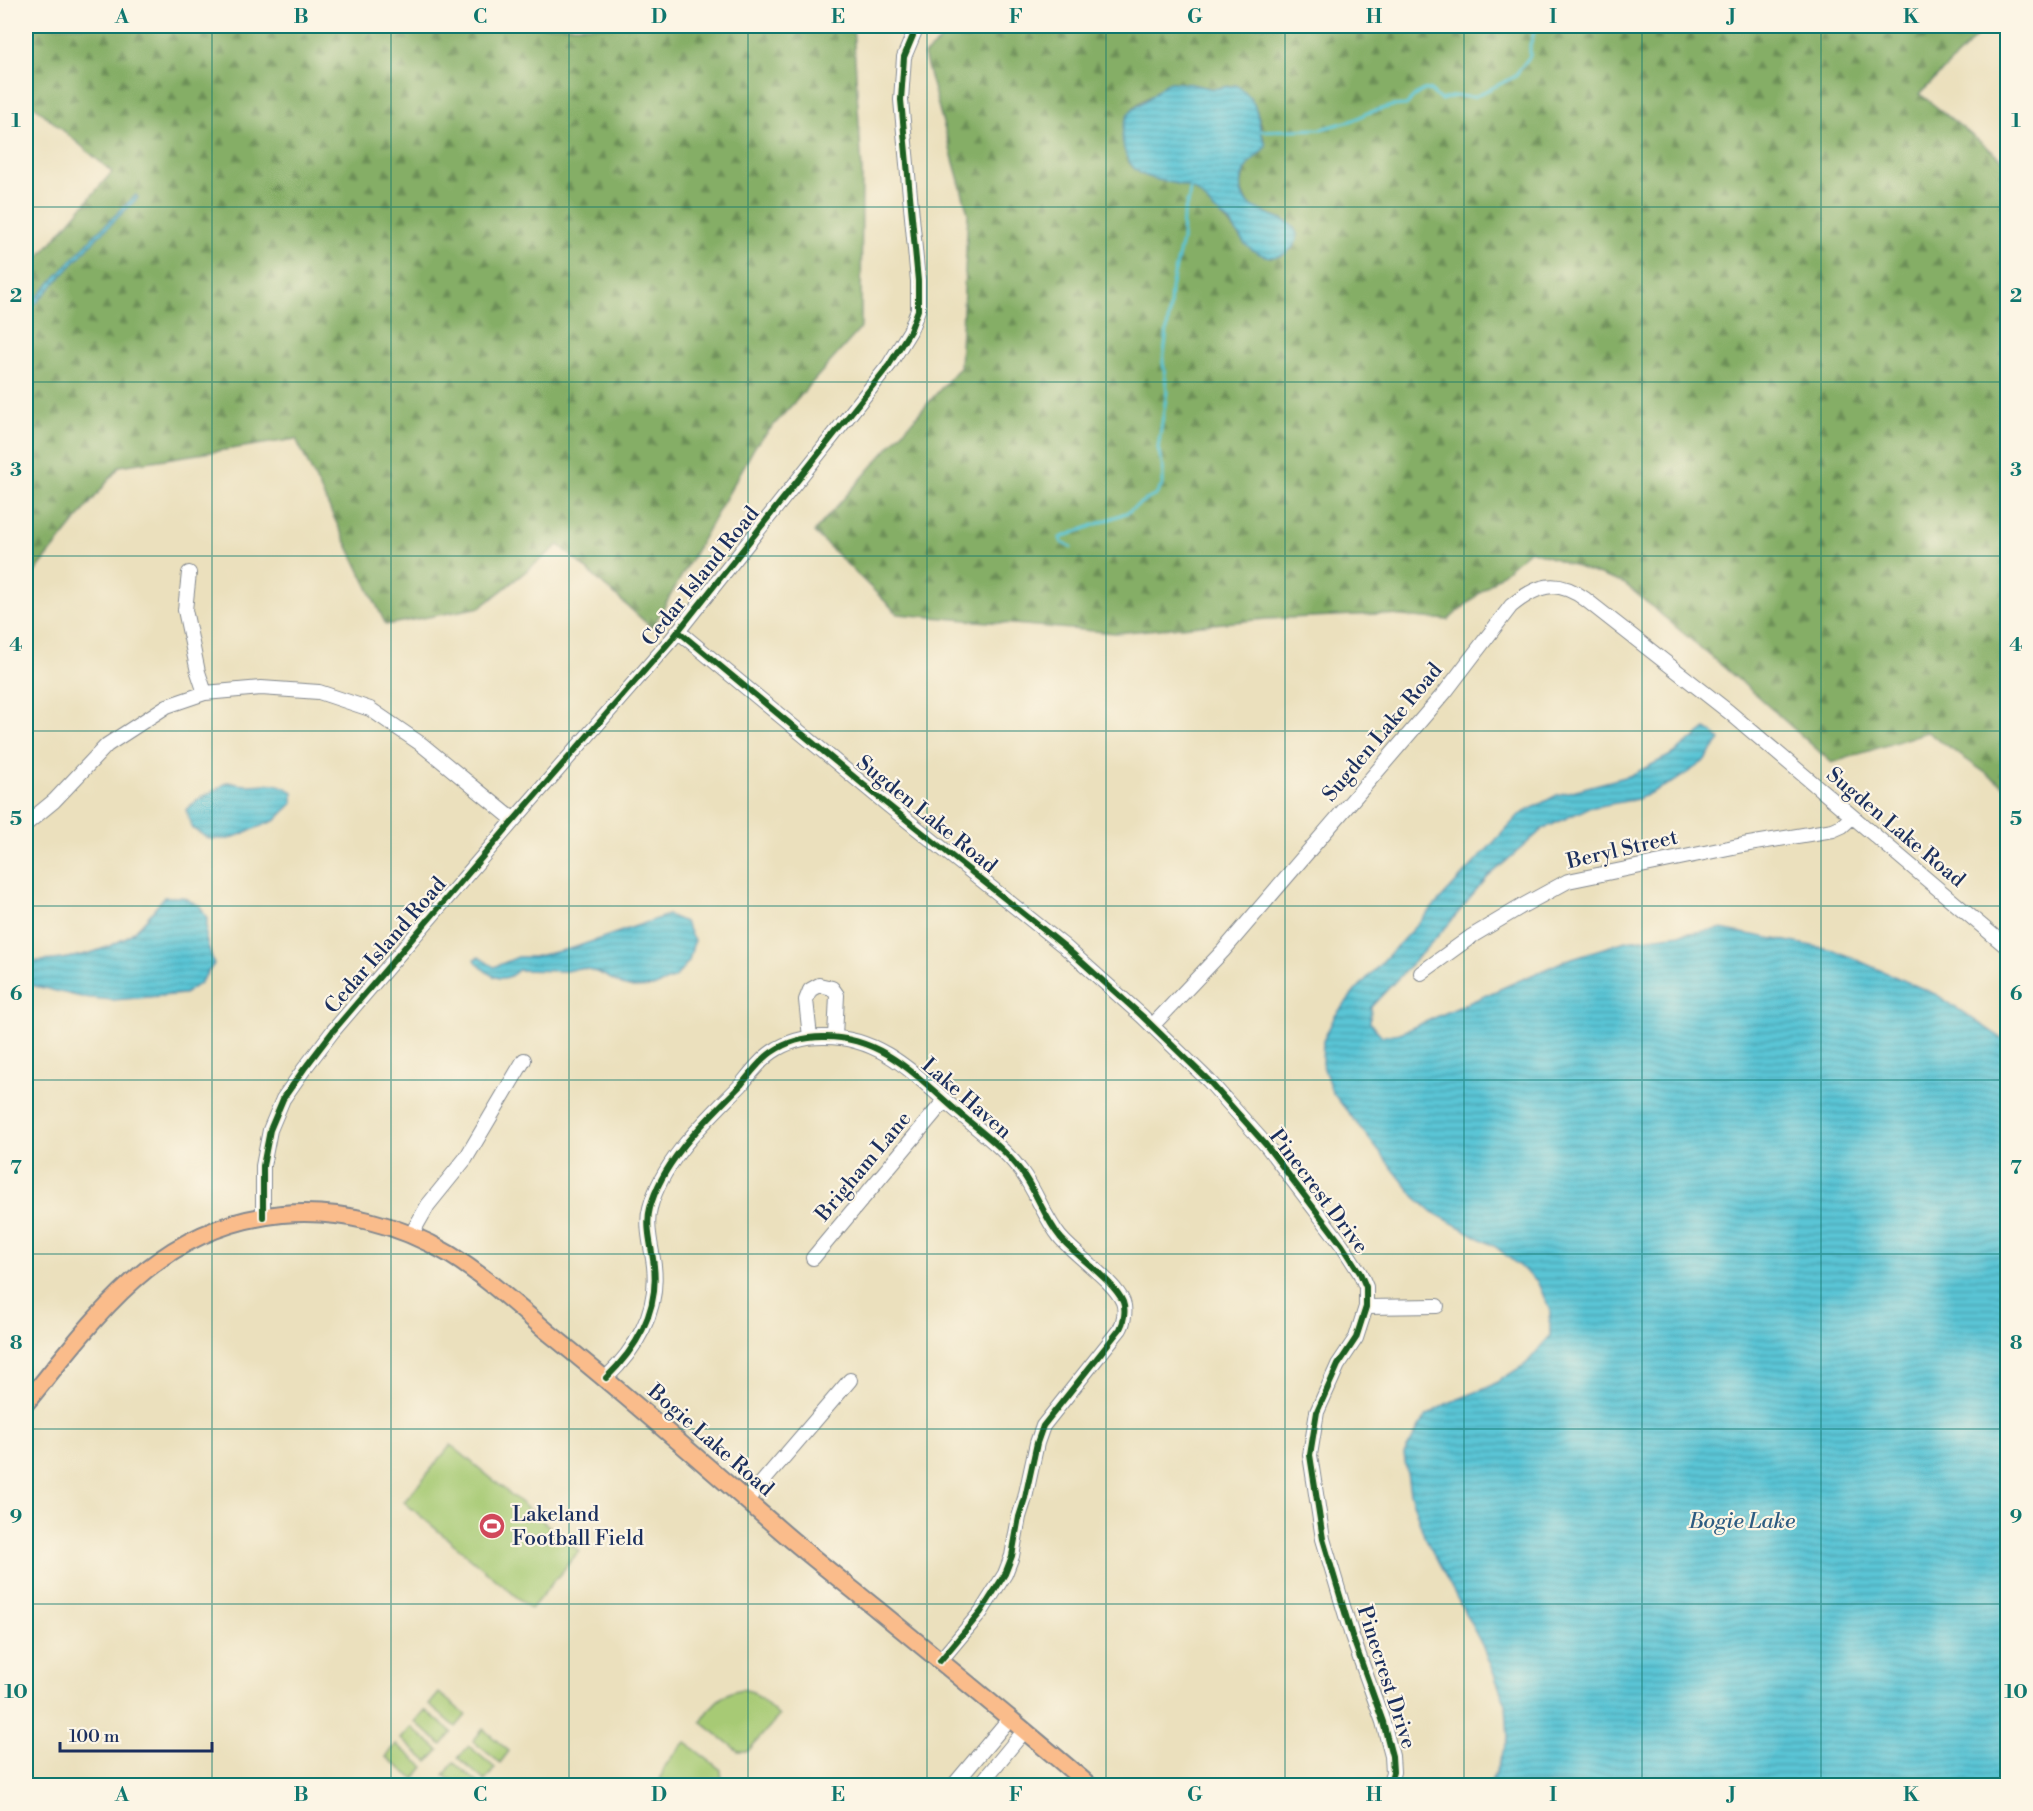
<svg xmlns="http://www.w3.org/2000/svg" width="2033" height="1811" font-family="'Libre Bodoni',serif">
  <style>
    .grass { fill: #a7ca74; stroke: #617c69; stroke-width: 1.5 }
    .forest { fill: url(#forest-firs); stroke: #506e62; stroke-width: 1.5; fill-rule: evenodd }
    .water { fill: url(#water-rules); stroke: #3a7a9a; stroke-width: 1.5 }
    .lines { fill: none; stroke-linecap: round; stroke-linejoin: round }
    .stream { stroke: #5ac5d5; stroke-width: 3 }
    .minor-casing { stroke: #83888e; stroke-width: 16 }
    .major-casing { stroke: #83888e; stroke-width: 20 }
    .minor { stroke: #fff; stroke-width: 14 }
    .major { stroke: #fabc8b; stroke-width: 16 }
    .cycleway-casing { stroke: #fcf5e5; stroke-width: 10 }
    .cycleway { stroke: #1b5e20; stroke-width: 6 }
    .grid { fill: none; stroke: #0f766e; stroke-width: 1.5; stroke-opacity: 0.55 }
    .labels { text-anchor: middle; stroke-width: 4.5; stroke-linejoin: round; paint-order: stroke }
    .street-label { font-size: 21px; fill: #1b2f5e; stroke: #fcf5e5 }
    .poi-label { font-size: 21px; fill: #1b2f5e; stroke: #fcf5e5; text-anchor: start }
    .water-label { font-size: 22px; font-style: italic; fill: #2e5c82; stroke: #fcf5e5 }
    .neatline { fill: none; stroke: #0f766e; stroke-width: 2 }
    .grid-label { font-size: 20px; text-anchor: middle; font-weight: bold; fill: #0f766e }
  </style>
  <defs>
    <pattern id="forest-firs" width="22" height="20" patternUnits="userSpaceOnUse" patternTransform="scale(1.5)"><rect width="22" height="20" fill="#85ae66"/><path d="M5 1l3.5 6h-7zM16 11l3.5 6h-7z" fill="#6c8e57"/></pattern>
    <pattern id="water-rules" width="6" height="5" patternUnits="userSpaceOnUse" patternTransform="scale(1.5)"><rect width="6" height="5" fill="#5ac5d5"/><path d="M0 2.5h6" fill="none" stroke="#4aa0b0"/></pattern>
  </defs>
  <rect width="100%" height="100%" fill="#fcf5e5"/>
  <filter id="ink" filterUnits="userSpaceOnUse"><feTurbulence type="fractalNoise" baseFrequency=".0167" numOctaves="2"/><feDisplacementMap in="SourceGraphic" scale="12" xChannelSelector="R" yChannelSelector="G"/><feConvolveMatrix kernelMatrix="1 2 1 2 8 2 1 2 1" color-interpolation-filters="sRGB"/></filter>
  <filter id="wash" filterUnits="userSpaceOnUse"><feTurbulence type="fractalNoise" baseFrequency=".008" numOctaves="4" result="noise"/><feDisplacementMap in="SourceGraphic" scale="24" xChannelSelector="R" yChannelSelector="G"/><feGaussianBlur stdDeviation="1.35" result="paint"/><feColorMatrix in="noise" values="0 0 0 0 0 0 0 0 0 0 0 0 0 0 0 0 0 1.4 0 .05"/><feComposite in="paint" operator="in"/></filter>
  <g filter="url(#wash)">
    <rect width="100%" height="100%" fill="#ebe0bd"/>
    <!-- grass -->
    <path class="grass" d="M451,1445L579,1551L531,1609L404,1502Z
      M742,1689L753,1692L779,1716L748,1751H738L701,1722C712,1705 721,1693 742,1689Z
      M439,1693L466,1715L456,1727L429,1705Z
      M425,1710L452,1732L442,1745L415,1722Z
      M411,1727L439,1750L428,1762L401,1739Z
      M483,1729L509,1751L500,1763L473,1741Z
      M685,1742L721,1770L722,1780L718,1785H661C659,1767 674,1755 685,1742Z
      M396,1744L424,1767L414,1779L386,1757Z
      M469,1746L495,1768L485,1781L458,1758Z
      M454,1763L481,1785H457L444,1775Z"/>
    <!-- forest -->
    <path class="forest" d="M26,26H853L862,172L861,328L756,445L652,628L559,545L481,607L386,625L296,439L120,466L26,583V272L112,172L26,99Z
      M957,26H1987L1920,94L2007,163V788L1927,732L1832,763L1747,687L1625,584L1530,550L1448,620L1378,614L1266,619L1116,633L898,614L814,532L960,367L968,213L924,55ZM1191,84L1214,89L1236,85C1249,95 1256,105 1260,122C1262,129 1260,134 1265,140C1261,153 1257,153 1249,163C1245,168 1243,175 1242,181C1238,207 1264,213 1283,219V255L1269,257C1260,250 1246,244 1239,236C1227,222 1210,199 1194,190C1175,179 1151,182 1134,168C1126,161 1125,153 1125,143C1124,135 1123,127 1126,120C1134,96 1170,89 1191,84Z"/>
    <!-- water -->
    <path class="water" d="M1171,82L1191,84L1213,89L1236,85C1257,100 1256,109 1261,132C1262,137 1265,140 1266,146C1259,156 1247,161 1243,174C1233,206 1259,209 1281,219C1296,225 1303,237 1291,249C1278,263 1258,256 1246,245C1240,238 1236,230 1230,223C1224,217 1218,213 1212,208C1207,202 1203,196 1196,191C1180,180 1157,184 1140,173C1123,162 1117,133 1128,115C1133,107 1142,104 1149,98C1157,92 1161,85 1171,82Z
      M136,195L138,198L97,238L26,314V309L94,236Z
      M1706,729L1713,733L1720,740L1703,762L1675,781L1638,799L1588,808L1543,829L1487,878L1447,926L1371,1007L1370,1023L1382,1036L1400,1033L1566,960L1626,941L1720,929L1834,950L1937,995L2007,1042V1785H1490L1508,1739L1506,1704L1482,1645L1424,1536L1410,1493L1404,1454L1425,1417L1446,1404L1489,1387L1526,1364L1550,1336V1311L1537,1281L1496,1247L1432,1212L1415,1197L1332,1092L1322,1063L1323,1041L1335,1016L1356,990L1519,815L1557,795L1629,776L1673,754Z
      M227,782C235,783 243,786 251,785C269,784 276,781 293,792V803L276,820L229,839H210L193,829L186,810C197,797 214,793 227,782Z
      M164,897H182L200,906L207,918L206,939L214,964L199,984L184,994L113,1000L81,997L26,984V962C59,961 96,956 125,938C140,929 153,911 164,897Z
      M668,915L685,922L694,941L689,961L675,978L653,987L633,988L622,985L604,975L588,969L579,968L566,971L518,970C502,987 486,974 474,959L479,957L494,967L518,957H533L573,948Z"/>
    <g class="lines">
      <!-- stream -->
      <path class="stream" d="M1261,131L1321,129L1354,120L1367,113L1392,106L1406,105C1411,101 1421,87 1428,90C1433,91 1436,98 1441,100L1454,96L1474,97L1514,77L1530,56V45L1534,33L1532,26
        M1071,547L1062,543L1060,538L1128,512L1142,502L1156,495L1163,484V468L1158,448L1167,391L1163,362L1170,307L1171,288L1182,241L1183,217L1189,197L1190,188"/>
    </g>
  </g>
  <g filter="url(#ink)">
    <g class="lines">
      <defs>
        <path id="minor" d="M189,573L185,610L198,672L205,693
          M678,631L888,805L1064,946L1142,1016L1209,1081L1266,1145L1342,1245L1360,1273L1366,1287V1307L1356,1338L1338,1365L1317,1412L1310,1455L1323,1539L1352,1636L1383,1722L1392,1756L1393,1772L1389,1786
          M26,824L54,801L107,745L167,706L205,693L261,688L319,692L370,709L421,744L514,820
          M1421,973L1472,936L1524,905L1568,881L1743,845L1833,830L1842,826L1852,817
          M1152,1026L1223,951L1446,691L1511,606C1537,585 1556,578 1585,599L1729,712L2008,948
          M810,1037L806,1000L810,990L819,985L832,988L837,995L835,1037
          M263,1217V1166L270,1130L283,1099L304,1069L333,1031L514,820L672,639L889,365L910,331L918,310V281L901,100L904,57L917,26
          M411,1235L428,1205L466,1158L524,1060
          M813,1258L945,1100
          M1366,1307L1437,1306
          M606,1378C637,1348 659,1311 654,1266C652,1248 645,1226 650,1208C663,1159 707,1120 741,1085C750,1074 760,1060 772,1052C788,1041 805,1037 823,1037C882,1036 917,1077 958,1112C979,1130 1004,1148 1021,1171C1036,1191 1044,1217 1060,1237C1076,1256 1114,1281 1123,1302C1126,1310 1124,1322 1120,1329L1043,1426L1037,1443L1025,1498L1019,1517L1012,1556L1005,1574L981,1612L940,1661
          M747,1500L850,1380
          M953,1786L1010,1718
          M979,1786L1025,1730"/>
        <path id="major" d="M26,1403C99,1314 157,1226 282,1214C340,1209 399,1224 449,1254C485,1276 517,1306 549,1333C628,1396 703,1463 779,1529C811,1557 845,1583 878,1610C949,1668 1020,1726 1090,1786"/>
      </defs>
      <!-- minor casing -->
      <use href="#minor" class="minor-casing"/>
      <!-- major casing -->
      <use href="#major" class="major-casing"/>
      <!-- minor -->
      <use href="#minor" class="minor"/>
      <!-- major -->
      <use href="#major" class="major"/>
      <defs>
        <path id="cycleway" d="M678,631L888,805L1064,946L1142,1016L1209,1081L1266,1145L1342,1245L1360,1273L1366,1287V1307L1356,1338L1338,1365L1317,1412L1310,1455L1323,1539L1352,1636L1383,1722L1392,1756L1393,1772L1389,1786
          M263,1217V1166L270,1130L283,1099L304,1069L333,1031L514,820L672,639L889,365L910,331L918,310V281L901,100L904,57L917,26
          M606,1378C637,1348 659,1311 654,1266C652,1248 645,1226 650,1208C663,1159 707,1120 741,1085C750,1074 760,1060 772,1052C788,1041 805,1037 823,1037C882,1036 917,1077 958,1112C979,1130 1004,1148 1021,1171C1036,1191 1044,1217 1060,1237C1076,1256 1114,1281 1123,1302C1126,1310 1124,1322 1120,1329L1043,1426L1037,1443L1025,1498L1019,1517L1012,1556L1005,1574L981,1612L940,1661"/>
      </defs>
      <!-- cycleway casing -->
      <use href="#cycleway" class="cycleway-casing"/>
      <!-- cycleway -->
      <use href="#cycleway" class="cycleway"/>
    </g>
  </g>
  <!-- grid -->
  <path class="grid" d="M212,26V1786M391,26V1786M569,26V1786M748,26V1786M927,26V1786M1106,26V1786M1285,26V1786M1464,26V1786M1642,26V1786M1821,26V1786M26,207H2008M26,382H2008M26,556H2008M26,731H2008M26,906H2008M26,1080H2008M26,1254H2008M26,1429H2008M26,1604H2008"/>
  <!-- icons -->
  <defs>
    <symbol id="stadium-disc" viewBox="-11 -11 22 22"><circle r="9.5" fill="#d1495b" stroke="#fcf5e5"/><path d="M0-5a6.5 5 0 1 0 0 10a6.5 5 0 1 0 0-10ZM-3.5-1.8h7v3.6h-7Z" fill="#fff"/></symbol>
  </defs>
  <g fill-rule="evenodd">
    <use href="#stadium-disc" x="477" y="1511" width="30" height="30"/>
  </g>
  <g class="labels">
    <!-- street labels -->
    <g class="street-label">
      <text transform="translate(700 576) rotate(-51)" y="7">Cedar Island Road</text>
      <text transform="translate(1382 732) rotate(-50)" y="7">Sugden Lake Road</text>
      <text transform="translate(927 814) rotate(39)" y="7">Sugden Lake Road</text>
      <text transform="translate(1896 827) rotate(40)" y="7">Sugden Lake Road</text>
      <text transform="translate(1622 849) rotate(-13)" y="7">Beryl Street</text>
      <text transform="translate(385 945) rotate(-49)" y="7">Cedar Island Road</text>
      <text transform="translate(967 1098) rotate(41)" y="7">Lake Haven</text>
      <text transform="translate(863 1166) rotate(-50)" y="7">Brigham Lane</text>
      <text transform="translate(1319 1191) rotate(53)" y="7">Pinecrest Drive</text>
      <text transform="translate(711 1440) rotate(41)" y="7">Bogie Lake Road</text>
      <text transform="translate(1387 1677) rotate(72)" y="7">Pinecrest Drive</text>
    </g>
    <!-- poi labels -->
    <g class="poi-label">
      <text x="512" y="1521">Lakeland<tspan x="512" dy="24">Football Field</tspan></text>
    </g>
    <!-- water labels -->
    <g class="water-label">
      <text x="1742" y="1528">Bogie Lake</text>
    </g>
  </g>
  <!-- margin -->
  <rect width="2033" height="1811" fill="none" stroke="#fcf5e5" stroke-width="66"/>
  <!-- scale -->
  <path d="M60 1742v9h152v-9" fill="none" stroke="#1b2f5e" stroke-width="3"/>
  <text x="69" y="1742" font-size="18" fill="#1b2f5e" stroke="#fcf5e5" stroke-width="4.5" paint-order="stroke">100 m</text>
  <rect x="33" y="33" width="1967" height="1745" class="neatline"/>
  <g class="grid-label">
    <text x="122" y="23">A</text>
    <text x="301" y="23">B</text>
    <text x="480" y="23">C</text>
    <text x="659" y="23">D</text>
    <text x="838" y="23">E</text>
    <text x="1016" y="23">F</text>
    <text x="1195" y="23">G</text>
    <text x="1374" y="23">H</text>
    <text x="1553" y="23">I</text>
    <text x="1732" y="23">J</text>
    <text x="1911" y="23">K</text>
    <text x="16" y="127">1</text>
    <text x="2016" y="127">1</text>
    <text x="16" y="302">2</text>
    <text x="2016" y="302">2</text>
    <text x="16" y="476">3</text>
    <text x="2016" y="476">3</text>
    <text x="16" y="651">4</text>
    <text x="2016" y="651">4</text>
    <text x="16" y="825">5</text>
    <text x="2016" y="825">5</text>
    <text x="16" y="1000">6</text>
    <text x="2016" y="1000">6</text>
    <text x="16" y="1174">7</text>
    <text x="2016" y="1174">7</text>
    <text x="16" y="1349">8</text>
    <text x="2016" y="1349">8</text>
    <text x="16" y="1523">9</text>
    <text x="2016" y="1523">9</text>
    <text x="16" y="1698">10</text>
    <text x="2016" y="1698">10</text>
    <text x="122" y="1801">A</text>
    <text x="301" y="1801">B</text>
    <text x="480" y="1801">C</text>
    <text x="659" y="1801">D</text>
    <text x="838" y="1801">E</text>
    <text x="1016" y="1801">F</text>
    <text x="1195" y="1801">G</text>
    <text x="1374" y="1801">H</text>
    <text x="1553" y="1801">I</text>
    <text x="1732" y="1801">J</text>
    <text x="1911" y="1801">K</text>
  </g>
</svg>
